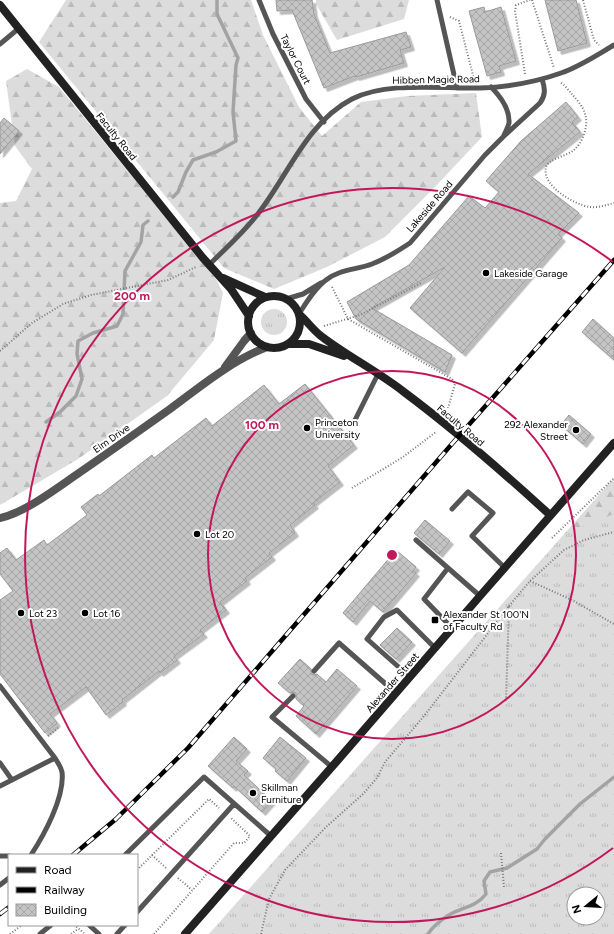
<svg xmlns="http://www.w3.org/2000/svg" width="614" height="934" font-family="Figtree,sans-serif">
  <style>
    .grass { fill: url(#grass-tufts); fill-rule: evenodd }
    .forest { fill: url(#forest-firs) }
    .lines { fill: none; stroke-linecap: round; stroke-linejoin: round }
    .stream { stroke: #a3a3a3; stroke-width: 3.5 }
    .building { fill: url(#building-cross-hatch); stroke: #999; filter: url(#shadow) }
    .path { stroke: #777; stroke-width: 2; stroke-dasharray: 1 2; stroke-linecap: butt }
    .lane { stroke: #555; stroke-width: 5 }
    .street { stroke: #555; stroke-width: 8 }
    .secondary { stroke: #222; stroke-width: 8 }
    .rail-casing { stroke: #000; stroke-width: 4.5 }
    .rail { stroke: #fff; stroke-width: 3; stroke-dasharray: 9; stroke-linecap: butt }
    .ring { fill: none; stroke: #c2185b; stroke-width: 2 }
    .poi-dot { fill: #000; stroke: #fff; stroke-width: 1.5 }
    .labels { text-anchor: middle; stroke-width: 4; stroke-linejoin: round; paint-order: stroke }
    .street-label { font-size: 10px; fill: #000; stroke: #fff }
    .poi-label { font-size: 10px; fill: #000; stroke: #fff; text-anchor: start }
    .centre { fill: #c2185b; stroke: #fff; stroke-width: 2 }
    .ring-label { font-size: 12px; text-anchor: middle; font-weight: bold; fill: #c2185b; stroke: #fff; stroke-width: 4; stroke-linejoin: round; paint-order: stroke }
  </style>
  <defs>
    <pattern id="grass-tufts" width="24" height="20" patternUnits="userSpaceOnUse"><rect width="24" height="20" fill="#dcdcdc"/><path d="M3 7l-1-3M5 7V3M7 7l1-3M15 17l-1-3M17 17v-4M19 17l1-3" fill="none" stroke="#bbb"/></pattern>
    <pattern id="forest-firs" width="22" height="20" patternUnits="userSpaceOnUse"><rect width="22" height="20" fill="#dcdcdc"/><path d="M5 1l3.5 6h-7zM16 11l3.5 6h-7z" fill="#bbb"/></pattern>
    <pattern id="building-cross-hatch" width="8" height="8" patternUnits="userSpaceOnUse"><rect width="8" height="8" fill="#c4c4c4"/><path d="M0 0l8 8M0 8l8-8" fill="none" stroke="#a7a7a7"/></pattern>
    <filter id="shadow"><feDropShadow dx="3.5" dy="3.5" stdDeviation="0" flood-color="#0004"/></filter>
  </defs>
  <rect width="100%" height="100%" fill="#fff"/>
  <!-- grass -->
  <path class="grass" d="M261 322a13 13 0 1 1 26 0a13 13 0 1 1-26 0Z
    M614,478V934H209ZM574,894H598V918H574Z"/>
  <!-- forest -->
  <path class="forest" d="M66,0H251L263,35L299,107L322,136L361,102L407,96L476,93L482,137L434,188L385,237L327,267L274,289L224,268L39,42Z
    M316,0H409L404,19L337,40L316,4Z
    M27,69L59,87L216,279L223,293L214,340L167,396L78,459L0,505V203L16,201L32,169L15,146L6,81Z
    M614,486V514L564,534Z"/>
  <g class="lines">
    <!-- stream -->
    <path class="stream" d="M173,197L178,192L186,172L193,160L216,152L236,141L233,112L236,65L238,58L217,14V0
      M46,422L60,412L76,396L82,379L77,354L78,341L93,333L117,326L123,314L125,271L141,242L143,225L148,221
      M428,934C433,926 441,920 449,915C462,907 475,908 486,894L484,881L490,872L507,868L537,849L545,839L580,804L614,777"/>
  </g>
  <!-- building -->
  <path class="building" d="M276,0H312L314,14L330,53L406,32L411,47L400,50L404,63L356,77L355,76L324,88L292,10L277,11Z
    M545,0H576L587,43L558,51Z
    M484,7L485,12L501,7L516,61L499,66L501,72L487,76L469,11Z
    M566,102L578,117L572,122L580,132L528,174L579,213L558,234L562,238L462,353L410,308L445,267L372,308L452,355L445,372L356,319L347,302L409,265L469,196L485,208L499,192L486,181L521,141Z
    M4,118L19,131L0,154V123Z
    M593,319L614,338V360L582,332Z
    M305,384L354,445L328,466L340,482L313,503L315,505L290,525L295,533L269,553L272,557L245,578L247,581L220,602L226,610L200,630L204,634L174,656L177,660L160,673L159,671L122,700L123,702L106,715L86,687L50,714L57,723L45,733L0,674V600L13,591L0,574V553L7,548L16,560L44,540L47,545L87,515L81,507L98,494L99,496L152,455L154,458L206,418L212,426L264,385L279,404Z
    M569,415L591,434L583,444L561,425Z
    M425,520L450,541L439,554L414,533Z
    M396,550L416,567L413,571L416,573L383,612L370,601L353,622L343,613Z
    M397,628L412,642L396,659L380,645Z
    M300,659L311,669V674L314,675L317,674L326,682L337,669L357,686L316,734L296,716L304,706L296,699V693L294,692L290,693L278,683Z
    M234,737L247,749L236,761L248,771L244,775L272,801L262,812L234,786L233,788L208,766Z
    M280,737L306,758L287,781L275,771L276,769L263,758Z"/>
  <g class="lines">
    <!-- path -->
    <path class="path" d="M532,0L554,68
      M583,0L594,40L599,45
      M450,17L459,21L474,79
      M525,74L515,11L516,5L530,0
      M561,83C565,85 568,90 571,93C576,99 583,106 585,114C589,125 583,142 574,150C567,156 548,159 546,167C541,186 575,205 590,207C598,208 606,205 614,203
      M332,287L348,319L452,379L455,384L448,408
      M324,326L360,315L421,283
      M0,351L32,323L63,304L91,295L168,280L196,267
      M352,488L403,457L436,432
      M552,538L614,478
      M530,581L572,600L614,624
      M509,606L530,581L564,550L584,540L614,532
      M48,736L58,728
      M501,853L504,887
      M152,855L166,868
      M137,870L209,799L219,808
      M178,878L192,890
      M74,925L84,933
      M10,934L22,925
      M71,934L78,929
      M154,934L234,843H244L250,836L231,818
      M261,934L269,899L285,870L326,827L363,794L377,778L385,762L424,716L509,606L506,701"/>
    <!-- lane -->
    <path class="lane" d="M259,0L273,34L306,99L324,122
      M437,0L457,88
      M0,44L18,29
      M491,87C500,96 510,109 509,123C508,127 506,131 504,135
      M209,265C225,249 243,233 257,215C288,176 306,123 352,99C387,81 442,89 480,88C507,87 536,82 561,73C579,67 597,55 614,45
      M286,299L303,294L321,283
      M299,314C306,303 314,289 326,280C340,269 356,270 372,264C385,259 398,251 410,243L485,155L504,136L540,103C546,95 545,88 542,79
      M353,424L378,374
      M452,509L468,492L493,513L472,536L504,567
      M416,540L480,596
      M448,568L424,599L452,628
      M314,671L339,643L396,693
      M410,677L367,639L384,617L397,610L435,648
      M0,686L55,758C58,763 61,767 62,772C65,797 44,835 31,855
      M293,696L272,717L332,767
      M0,763L12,780
      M0,786L55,758
      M125,855L204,777L271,836
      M0,856H9
      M0,885L9,878
      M137,912L234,804
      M89,925L99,934
      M40,934L51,925
      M117,934L125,925"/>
    <!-- street -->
    <path class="street" d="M225,367L244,341L251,333
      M0,518C24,513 56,489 76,475C108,453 139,431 170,409C201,386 231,361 267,347"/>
    <!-- secondary -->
    <path class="secondary" d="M0,5L203,258L231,289L249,316
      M223,278L265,297
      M248 322a26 26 0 1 1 52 0a26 26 0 1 1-52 0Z
      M299,314C307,321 313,330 321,336C347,356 377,371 404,392C455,430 503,472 550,515
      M288,344H309L344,356
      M185,934L337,761L480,596L614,443"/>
    <defs>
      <path id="rail" d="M73,855L116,819L188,748L451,445L614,260
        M0,914L9,907"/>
    </defs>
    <!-- rail casing -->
    <use href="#rail" class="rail-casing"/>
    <!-- rail -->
    <use href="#rail" class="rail"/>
  </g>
  <!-- distance rings -->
  <g class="ring">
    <circle cx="392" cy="555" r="184"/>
    <path d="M613 848A367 367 0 1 1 613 262"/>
  </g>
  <!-- markers -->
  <g class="poi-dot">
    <circle cx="486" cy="273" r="4"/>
    <circle cx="307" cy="428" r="4"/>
    <circle cx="576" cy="430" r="4"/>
    <circle cx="197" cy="534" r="4"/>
    <circle cx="21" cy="613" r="4"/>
    <circle cx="85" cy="613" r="4"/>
    <rect x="431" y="616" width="8" height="8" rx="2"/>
    <circle cx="253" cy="793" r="4"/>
  </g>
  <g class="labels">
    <!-- street labels -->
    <g class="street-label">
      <text transform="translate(296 59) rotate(63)" y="4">Taylor Court</text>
      <text transform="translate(436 79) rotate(-1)" y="4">Hibben Magie Road</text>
      <text transform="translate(117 136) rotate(51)" y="4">Faculty Road</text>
      <text transform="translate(429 206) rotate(-49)" y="4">Lakeside Road</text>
      <text transform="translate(461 425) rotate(40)" y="4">Faculty Road</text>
      <text transform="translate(111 438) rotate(-35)" y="4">Elm Drive</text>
      <text transform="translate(392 682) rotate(-49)" y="4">Alexander Street</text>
    </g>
    <!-- poi labels -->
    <g class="poi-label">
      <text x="494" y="277">Lakeside Garage</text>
      <text x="315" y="426">Princeton<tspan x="315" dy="12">University</tspan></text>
      <text x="568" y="428" text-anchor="end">292 Alexander<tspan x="568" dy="12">Street</tspan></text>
      <text x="205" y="538">Lot 20</text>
      <text x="29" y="617">Lot 23</text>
      <text x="93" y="617">Lot 16</text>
      <text x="443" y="618">Alexander St 100'N<tspan x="443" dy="12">of Faculty Rd</tspan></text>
      <text x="261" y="791">Skillman<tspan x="261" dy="12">Furniture</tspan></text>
    </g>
  </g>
  <circle cx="392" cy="555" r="6" class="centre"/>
  <g class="ring-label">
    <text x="132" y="300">200 m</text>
    <text x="262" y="429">100 m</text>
  </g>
  <!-- legend -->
  <rect x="8" y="854" width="130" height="72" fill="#ffffff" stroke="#999999"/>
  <rect x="16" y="867" width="20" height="6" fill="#222222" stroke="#999999"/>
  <text x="44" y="874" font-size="12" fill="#000000">Road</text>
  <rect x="16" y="887" width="20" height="6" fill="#000000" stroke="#999999"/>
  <text x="44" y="894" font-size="12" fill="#000000">Railway</text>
  <rect x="16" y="904" width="20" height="12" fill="url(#building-cross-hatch)" stroke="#999999"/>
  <text x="44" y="914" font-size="12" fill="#000000">Building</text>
  <!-- north arrow -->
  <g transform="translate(586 906) rotate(252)"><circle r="19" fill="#ffffff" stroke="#999999"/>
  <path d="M0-3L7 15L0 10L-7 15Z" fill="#000000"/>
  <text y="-6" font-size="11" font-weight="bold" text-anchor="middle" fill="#000000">N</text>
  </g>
</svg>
